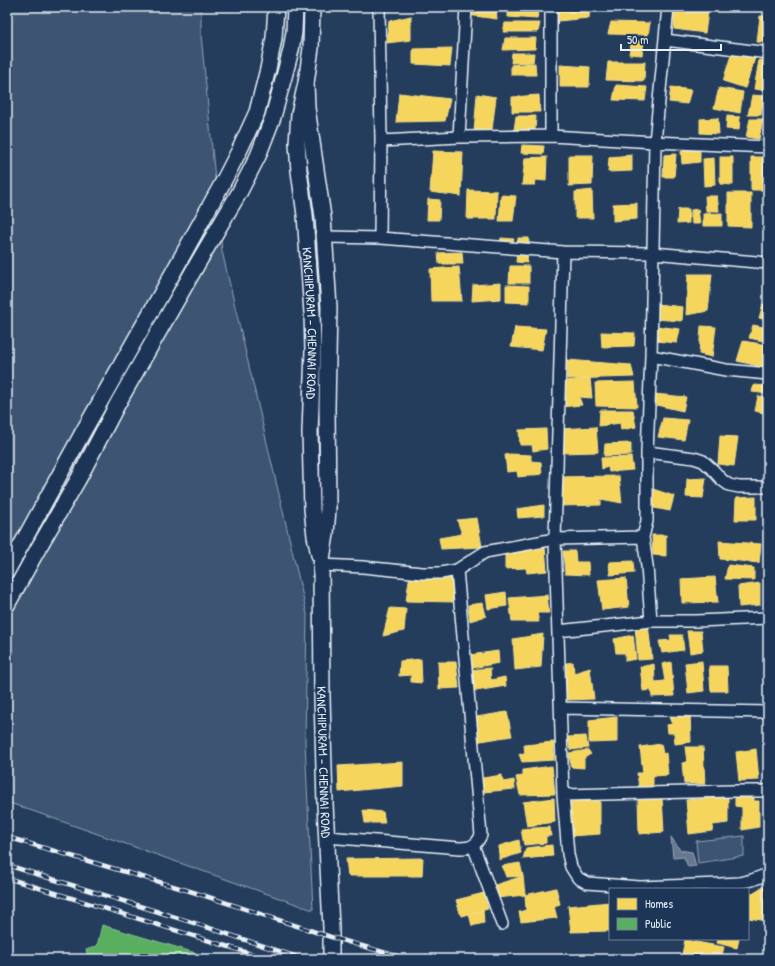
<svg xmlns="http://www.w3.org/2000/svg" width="775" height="966" font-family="'Patrick Hand',sans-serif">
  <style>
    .green { fill: #3e5472; stroke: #93a2b5 }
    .water { fill: #657890; stroke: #99a8ba }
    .homes { fill: #f6d55c; stroke: #f2dd8b }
    .public { fill: #5aae61; stroke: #85c28e }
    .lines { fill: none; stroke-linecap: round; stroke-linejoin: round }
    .minor-casing { stroke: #e8f1f8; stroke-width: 14 }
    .secondary-casing { stroke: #e8f1f8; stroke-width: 18 }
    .minor { stroke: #1d3557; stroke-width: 11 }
    .secondary { stroke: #1d3557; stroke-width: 15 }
    .rail-casing { stroke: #e8f1f8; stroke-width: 4.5 }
    .rail { stroke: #1d3557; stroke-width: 3; stroke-dasharray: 9; stroke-linecap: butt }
    .labels { text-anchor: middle; stroke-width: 4; stroke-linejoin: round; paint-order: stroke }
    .street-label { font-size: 13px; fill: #e8f1f8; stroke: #1d3557 }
  </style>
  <rect width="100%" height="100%" fill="#253d5d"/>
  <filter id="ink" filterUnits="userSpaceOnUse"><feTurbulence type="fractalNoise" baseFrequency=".025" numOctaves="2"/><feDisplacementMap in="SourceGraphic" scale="8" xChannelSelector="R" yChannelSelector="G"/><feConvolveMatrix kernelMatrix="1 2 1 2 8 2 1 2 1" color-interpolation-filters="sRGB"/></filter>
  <g filter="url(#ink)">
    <!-- green -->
    <path class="green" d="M7,7H201V35L222,251L307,614L305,742L313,910L7,802Z
      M744,836V856L698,863L696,841Z"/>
    <!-- water -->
    <path class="water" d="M671,837L680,850L692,852L696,866L688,867L684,857L673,858Z"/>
    <!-- homes -->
    <path class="homes" d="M468,7H496L497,19L467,15Z
      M508,7H539L537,19L508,17Z
      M559,7H590L589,18L558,21Z
      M611,7H651V8H610Z
      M674,11L708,12L705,33L674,29Z
      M411,16V40L387,43L389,21Z
      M760,16H768V42H757Z
      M611,22L650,23L648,35L608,34Z
      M505,23H540L538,32H503Z
      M505,38H536L535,49L503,50Z
      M632,39L644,42L642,55L629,54Z
      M452,48L450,66L413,64V49Z
      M512,53H534L533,62L511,63Z
      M731,55L755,58L745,88L723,81Z
      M759,60L768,61V91L754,89Z
      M608,62H645L644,81L606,80Z
      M535,63L536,75H511V65Z
      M560,65L590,67L589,87H560Z
      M616,85L647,87L645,101L613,100Z
      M671,87L691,90L687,104L669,102Z
      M719,88L743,92L740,113L714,108Z
      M399,93L450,99L445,121L396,122Z
      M477,94L496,97L492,130L474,132Z
      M539,95L540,112H512V97Z
      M752,95L764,96L761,115H748Z
      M516,116H536L535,130H514Z
      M727,116L740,117L739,130L726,129Z
      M718,118L719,134L700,133V119Z
      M750,119H763L759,139L746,137Z
      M522,145L544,146L543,154L521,153Z
      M700,149V162L682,164L681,151Z
      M433,151L463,152L461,196L430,192Z
      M676,154L674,177H663L664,155Z
      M569,155H593L592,185L569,186Z
      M632,155V171L608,172L609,157Z
      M547,157L546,181L536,180L535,185H522L525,158Z
      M720,157H733V185L720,184Z
      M751,157H768V190H751Z
      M714,158L715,185L704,186L703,159Z
      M468,190L497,191L496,219H467Z
      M592,190L593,218H575V192Z
      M728,193H751V227L728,226Z
      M501,195L516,196L513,221H499Z
      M705,196H717L719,211H706Z
      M428,199L440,200L439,220H427Z
      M637,203V219L613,221V204Z
      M678,209H689V223L677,224Z
      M698,209L700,224H692L691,210Z
      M722,213V226H703V214Z
      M501,238L514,239L511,249L499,248Z
      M518,238H529L527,263L516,262Z
      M462,252L463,264H439L438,253Z
      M510,266H529V283H509Z
      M459,267L462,301H431L430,269Z
      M688,274H712L708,311L686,315Z
      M501,283V299L472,301L473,285Z
      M506,285L529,286V303L506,302Z
      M657,304L683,307L682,321L655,319Z
      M763,304L768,305V320L759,318Z
      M753,325L768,328V342L749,338Z
      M656,326L680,329L677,343L655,341Z
      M701,326L716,327L712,357L699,354Z
      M515,327L546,329L542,350L511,347Z
      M601,332L635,333L634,346L602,347Z
      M743,341L768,345V363L767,368L737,361Z
      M567,360L631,365L634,377L567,379Z
      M590,378L592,398L579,397L582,405L560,407L559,382Z
      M635,382L637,407L596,406L595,383Z
      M754,385L768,386V394L752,392Z
      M654,394L686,397L683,411L652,404Z
      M758,396L768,397V414L755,411Z
      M600,410H633L636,427L621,430L620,423L599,426Z
      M663,418L688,420L684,440L658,437Z
      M596,427L598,452L560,453L558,429Z
      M546,429L547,449L533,451L532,445H520L519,430Z
      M720,436L738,437L734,466L718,464Z
      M768,439V468L762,467Z
      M631,443V455L604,456L605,444Z
      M510,454L531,455V461L541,462L542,474L518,477L517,471L507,472L505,455Z
      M631,457L633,470L609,472L608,467L602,469L601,458Z
      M619,476L622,503L601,499V505L559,506L555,477Z
      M706,478L703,498L686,497L687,479Z
      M653,489L674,496L670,511L649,507Z
      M756,497V520H735L736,498Z
      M544,505V516L518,518L517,509Z
      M477,518L482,547L441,549L439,538L462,534L457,520Z
      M652,535H666V556L653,555Z
      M719,541L761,544L759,563L720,559Z
      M545,547L547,571L527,573L526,568L505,569V550Z
      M563,551H575L576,562H588L589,575L565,574Z
      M633,561L634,573L610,575L609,562Z
      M728,565L754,568V580L725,579Z
      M410,573L455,576V602L406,601Z
      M715,577L718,602L682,603L681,579Z
      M626,578L629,607L602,610L598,580Z
      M760,583V605L739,607L738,586Z
      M506,592L507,606L488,609L486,595Z
      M547,595L549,613H537L539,622H512L509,598Z
      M483,603L486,616L470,621L468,605Z
      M390,608L406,609L404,631L383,636Z
      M648,624L652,659L638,660L635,626Z
      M687,631H701L703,651L690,653Z
      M543,634L541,667L515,670L513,639Z
      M633,635L636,659L625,661V653H616L614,639Z
      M670,635H682L684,650L662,653L659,641L671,640Z
      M498,651L499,663L472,668L470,655Z
      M421,659L422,683L411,682V675L399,676L400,661Z
      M702,661L704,691L688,693L685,663Z
      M438,662H456L459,688L439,689Z
      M573,662L574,673L590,668L594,699L566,700L561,664Z
      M671,662L674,696L652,697L651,690L643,691L640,667L654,664L655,682L665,681L662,664Z
      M709,666H727L728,691H711Z
      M490,668L491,680L505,677L506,686L470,692L468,670Z
      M690,710L691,742L675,744L674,733H668L667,725L672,724L669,711Z
      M507,712L512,736L475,742L470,718Z
      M617,717V742L589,743V720Z
      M586,736L588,748L570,750L568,737Z
      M554,742V760L522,762L519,754H525L524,745Z
      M661,744L663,754L666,753L668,775L653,776V787L639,788L637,773H643L640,747Z
      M685,747H703L705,784H684L682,763L687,762Z
      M756,749L759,780L739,781L736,752Z
      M588,750L591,754L584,758V768L571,767L569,753Z
      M403,762V786L339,792L338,766Z
      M552,766L555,794L520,795L516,777L523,776V770Z
      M502,775L503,782L514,780L515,789L473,793L470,780Z
      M754,793V801H759V827L742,830V807L735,806V796Z
      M662,797L664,832L639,834L638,799Z
      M728,797V823L713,825L712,831L689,834L686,800Z
      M554,798L555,822L527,826L523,802Z
      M600,800V834L570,836L569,802Z
      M363,810L383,812L385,823H365Z
      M550,827L551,836H546V843L524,845L521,829Z
      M519,840L521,853L499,860V846Z
      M552,845L553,856L523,859L526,848Z
      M423,858L422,876H348L346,859Z
      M520,863L523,876L506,877L502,866Z
      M523,876L525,895L497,898L495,885Z
      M762,887H768V921L748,918V896Z
      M556,888L560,904L554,906L557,918L521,922L519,912L526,910L525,895Z
      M484,893L488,909L461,916L456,900Z
      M610,902V931L571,932L568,906Z
      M483,910L484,923L472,926L469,914Z
      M718,939H739L737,948L717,943Z
      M685,940L724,947L721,959H681Z"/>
    <!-- public -->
    <path class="public" d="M102,925L216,959H89L86,950L97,946Z"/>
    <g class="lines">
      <defs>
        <path id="minor" d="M379,7L381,141L380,238
          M665,40L768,53
          M551,136V7
          M459,137L466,7
          M381,141L459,137L551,136L655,142L768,147
          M325,237L380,238L563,252L653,253L768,263
          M563,252L555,539L563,795L732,791H768
          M651,356L726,370L768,374
          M647,452L694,458L703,461L712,469L722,480L729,485L739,487H768
          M643,537L647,566L651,621
          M321,565L363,567L422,573H441L457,570L485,552L555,539L643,537L647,521V452L651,356L655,142L668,7
          M558,631L651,621H696L768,618
          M561,708L768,712
          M563,795L568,854L571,867L578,878L587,883L640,887L721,884L739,883L752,880L768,874
          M327,837L460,848C471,848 476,846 481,835L457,570
          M473,845L502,924"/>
        <g id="secondary">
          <path id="s1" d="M312,7L311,48L306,83L299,114L297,143L299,171L305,215L312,313L313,350L310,432L312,509L315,536L319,555"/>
          <path id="s2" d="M306,83L307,108L323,217L329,307L327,408L328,509L326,534L321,565L322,697L325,804L331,928V959"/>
          <path d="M7,571L83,432L164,289L222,184L240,149L257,112L268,69L274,38L276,7"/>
          <path d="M7,605L39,547L79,478L118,403L138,368L199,261L239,193L258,156L273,117L285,73L291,50L294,32L295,7"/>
        </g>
      </defs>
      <!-- minor casing -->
      <use href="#minor" class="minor-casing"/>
      <!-- secondary casing -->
      <use href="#secondary" class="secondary-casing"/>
      <!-- minor -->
      <use href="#minor" class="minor"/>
      <!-- secondary -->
      <use href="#secondary" class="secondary"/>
      <defs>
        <path id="rail" d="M7,837L193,892L331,937L407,959
          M7,865L191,922L303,959
          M7,878L268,959"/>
      </defs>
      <!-- rail casing -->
      <use href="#rail" class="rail-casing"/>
      <!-- rail -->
      <use href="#rail" class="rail"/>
    </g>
  </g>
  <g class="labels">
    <!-- street labels -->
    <g class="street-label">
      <text dy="5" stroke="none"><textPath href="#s1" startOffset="318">KANCHIPURAM - CHENNAI ROAD</textPath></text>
      <text dy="5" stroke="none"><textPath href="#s2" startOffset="681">KANCHIPURAM - CHENNAI ROAD</textPath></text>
    </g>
  </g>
  <!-- margin -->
  <rect width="775" height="966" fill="none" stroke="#1d3557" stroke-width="24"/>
  <rect x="12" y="12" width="751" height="942" fill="none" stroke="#e8f1f8" stroke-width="1.5" filter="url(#ink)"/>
  <!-- legend -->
  <rect x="609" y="888" width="140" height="52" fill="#1d3557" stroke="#6e8097"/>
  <rect x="617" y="898" width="20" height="12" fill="#f6d55c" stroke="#6e8097"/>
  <text x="645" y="908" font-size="12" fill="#e8f1f8">Homes</text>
  <rect x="617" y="918" width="20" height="12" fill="#5aae61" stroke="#6e8097"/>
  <text x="645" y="928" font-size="12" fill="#e8f1f8">Public</text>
  <!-- scale -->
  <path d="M621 44v6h100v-6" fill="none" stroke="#e8f1f8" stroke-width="2"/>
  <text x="627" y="44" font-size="12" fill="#e8f1f8" stroke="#1d3557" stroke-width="3" paint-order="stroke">50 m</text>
</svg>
